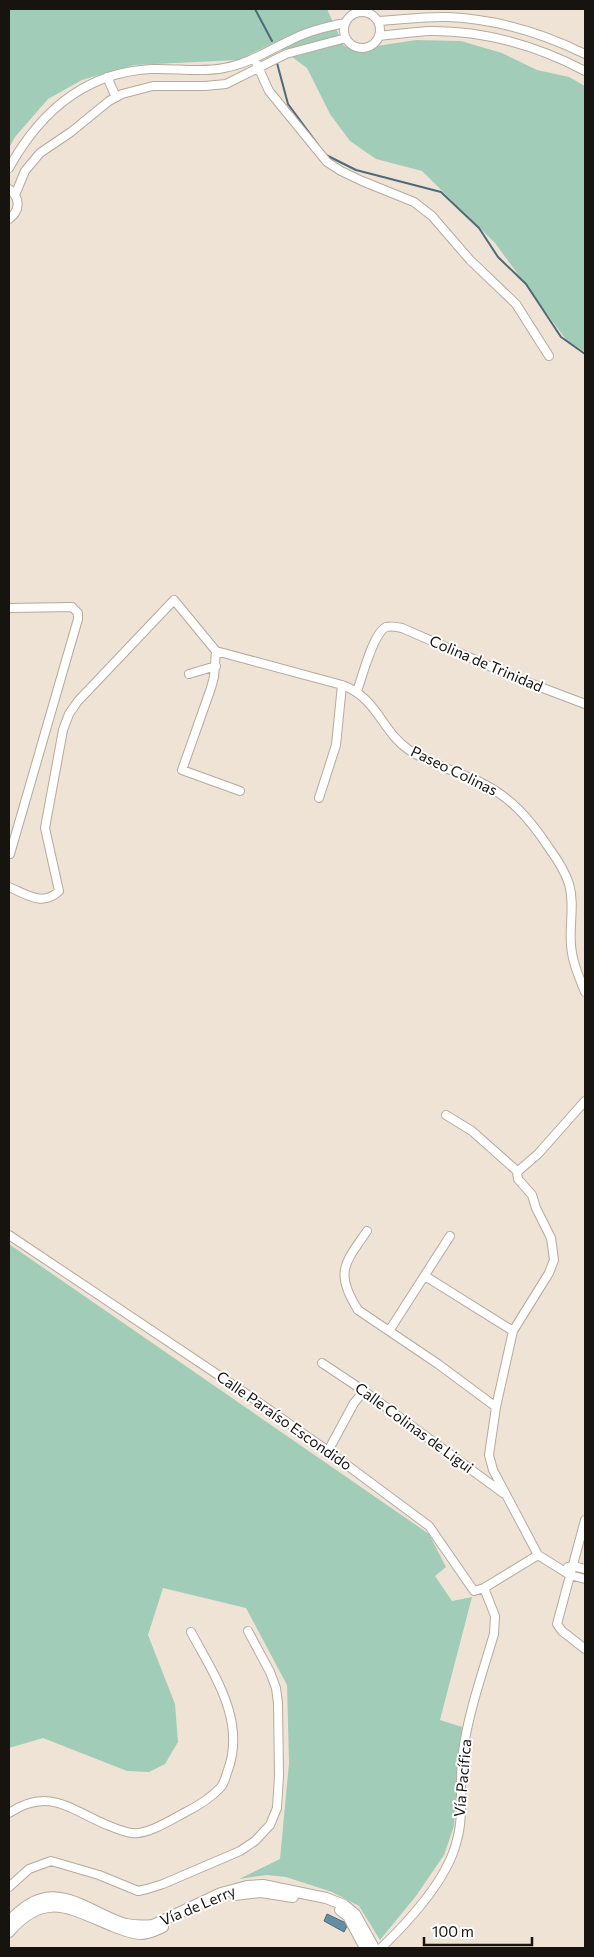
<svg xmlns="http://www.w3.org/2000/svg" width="594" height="1957" font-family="Commissioner,sans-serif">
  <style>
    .green { fill: #a1cdb8 }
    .water { fill: #628fa6; stroke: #4c6a79 }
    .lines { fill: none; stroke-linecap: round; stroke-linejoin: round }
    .stream { stroke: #4c6a79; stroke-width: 2 }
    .minor-casing { stroke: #b5aa9d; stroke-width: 10 }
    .tertiary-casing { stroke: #b5aa9d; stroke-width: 12 }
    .minor { stroke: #fff; stroke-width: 8 }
    .tertiary { stroke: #fff; stroke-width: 10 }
    .labels { text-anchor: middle; stroke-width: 4; stroke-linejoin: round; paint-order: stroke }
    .street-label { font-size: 15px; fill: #17130f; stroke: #fff }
  </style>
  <rect width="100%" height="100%" fill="#efe3d6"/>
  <!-- green -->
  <path class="green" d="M9,9H327L344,46L363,51L377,46L416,40L461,41L502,53L537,70L569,77L585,86V352L567,341L495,243L422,171L376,159L350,141L330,114L307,68L273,43L238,60L134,65L82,80L48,99L15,137L9,148Z
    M9,1244L429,1534L446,1567L435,1576L452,1601L472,1597L440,1720L462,1727L454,1826L444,1855L416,1896L380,1940L359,1906L332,1892L286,1877L267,1875L239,1879L280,1859L289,1763L287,1685L246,1608L163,1588L148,1635L175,1704L178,1742L165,1764L149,1772L127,1771L43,1738L9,1748Z"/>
  <!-- water -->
  <path class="water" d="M327,1914L348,1924L344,1932L324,1921Z"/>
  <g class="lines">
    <!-- stream -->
    <path class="stream" d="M255,9L272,41
      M277,63L288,104L319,146
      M324,154L356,170L441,192L479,228L498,257L526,284L561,337L585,354"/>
    <defs>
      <path id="minor" d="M344 30a18 18 0 1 1 36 0a18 18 0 1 1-36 0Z
        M378,21C401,20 425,16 448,17C496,19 542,33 585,54
        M379,36C396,34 413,32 429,31C483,30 538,46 585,71
        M254,58L269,91L327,162L341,171L362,181L414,202L432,216L470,260L516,304L549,356
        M107,77L116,97
        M9,168C40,112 85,72 152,69C176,68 200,73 224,68C248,64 269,50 291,40C308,31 326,27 345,23
        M9,189C21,198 20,211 9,219
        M15,195L25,171L40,153L71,132L109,101L122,94L153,86H205L226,84L286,54L346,38
        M9,608L72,607L78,613V619L10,854
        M216,651L214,677L211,688L182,770L240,791
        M189,674L216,666
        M357,691C362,678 373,633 386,627C390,626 397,627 402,628L519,679L585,704
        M319,798L336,745L342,685
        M9,887C26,894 43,907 59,891L45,828L63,730L69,714L78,701L174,600L216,651L342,685C377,697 382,732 409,750C430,764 455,771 478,781C510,796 530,819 549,848C557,859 565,871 569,884C575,904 569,925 571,945C572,961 579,977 585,992
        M585,1101L538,1154L517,1172L518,1179L532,1195L536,1208L551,1238L554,1260L549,1273L513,1331L496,1407L489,1455L493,1470L538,1555L570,1575L585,1579
        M446,1115L472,1131L517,1171
        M367,1231C345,1263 334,1272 358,1310L438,1364L496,1407
        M9,1235L254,1399L328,1451L429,1526L474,1591L484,1588L538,1555
        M425,1276L513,1331
        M389,1331L450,1236
        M322,1363L364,1391L503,1493
        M328,1451L354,1403L364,1391
        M585,1520L557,1624L562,1631L585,1649
        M568,1567L573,1566L585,1569
        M9,1813C49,1787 69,1809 107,1825C115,1828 123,1832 132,1833C147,1835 171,1820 184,1813C198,1806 211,1798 221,1787C225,1782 226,1775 228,1770C246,1720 214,1675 191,1632
        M9,1887L29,1869L51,1861L99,1875L138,1891L147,1889L163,1884L240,1851L255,1841L270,1825L277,1808L279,1776L278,1703L276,1688L270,1672L248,1631
        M381,1948C409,1921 448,1879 457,1840C465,1811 458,1781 463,1752C468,1714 483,1671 494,1634L495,1616L484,1588"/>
      <path id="tertiary" d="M235,1895L261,1892L293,1897
        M340,1910L348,1916L365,1948
        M9,1921C17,1913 29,1902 41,1899C69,1890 99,1917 126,1924C135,1926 143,1926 153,1925L221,1893L247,1886L263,1885L326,1898L344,1905L355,1914L374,1948
        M9,1932C46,1889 72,1910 115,1927C123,1930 132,1934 141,1934C149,1934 156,1930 163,1927"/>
    </defs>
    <!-- minor casing -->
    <use href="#minor" class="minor-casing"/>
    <!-- tertiary casing -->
    <use href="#tertiary" class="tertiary-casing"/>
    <!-- minor -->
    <use href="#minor" class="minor"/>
    <!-- tertiary -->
    <use href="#tertiary" class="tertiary"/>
  </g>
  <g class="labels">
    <!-- street labels -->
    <g class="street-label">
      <text transform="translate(486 664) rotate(23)" y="5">Colina de Trinidad</text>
      <text transform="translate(454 771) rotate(26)" y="5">Paseo Colinas</text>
      <text transform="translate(284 1421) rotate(35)" y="5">Calle Paraíso Escondido</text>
      <text transform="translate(414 1428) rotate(36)" y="5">Calle Colinas de Ligui</text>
      <text transform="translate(463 1778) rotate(-85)" y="5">Vía Pacífica</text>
      <text transform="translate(198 1906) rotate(-23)" y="5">Vía de Lerry</text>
    </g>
  </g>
  <!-- border -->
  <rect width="594" height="1957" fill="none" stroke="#17130f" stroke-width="20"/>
  <!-- scale -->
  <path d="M424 1937v8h108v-8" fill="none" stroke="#17130f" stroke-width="2.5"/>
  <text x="432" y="1937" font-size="15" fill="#17130f" stroke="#ffffff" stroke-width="4" paint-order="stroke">100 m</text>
</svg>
